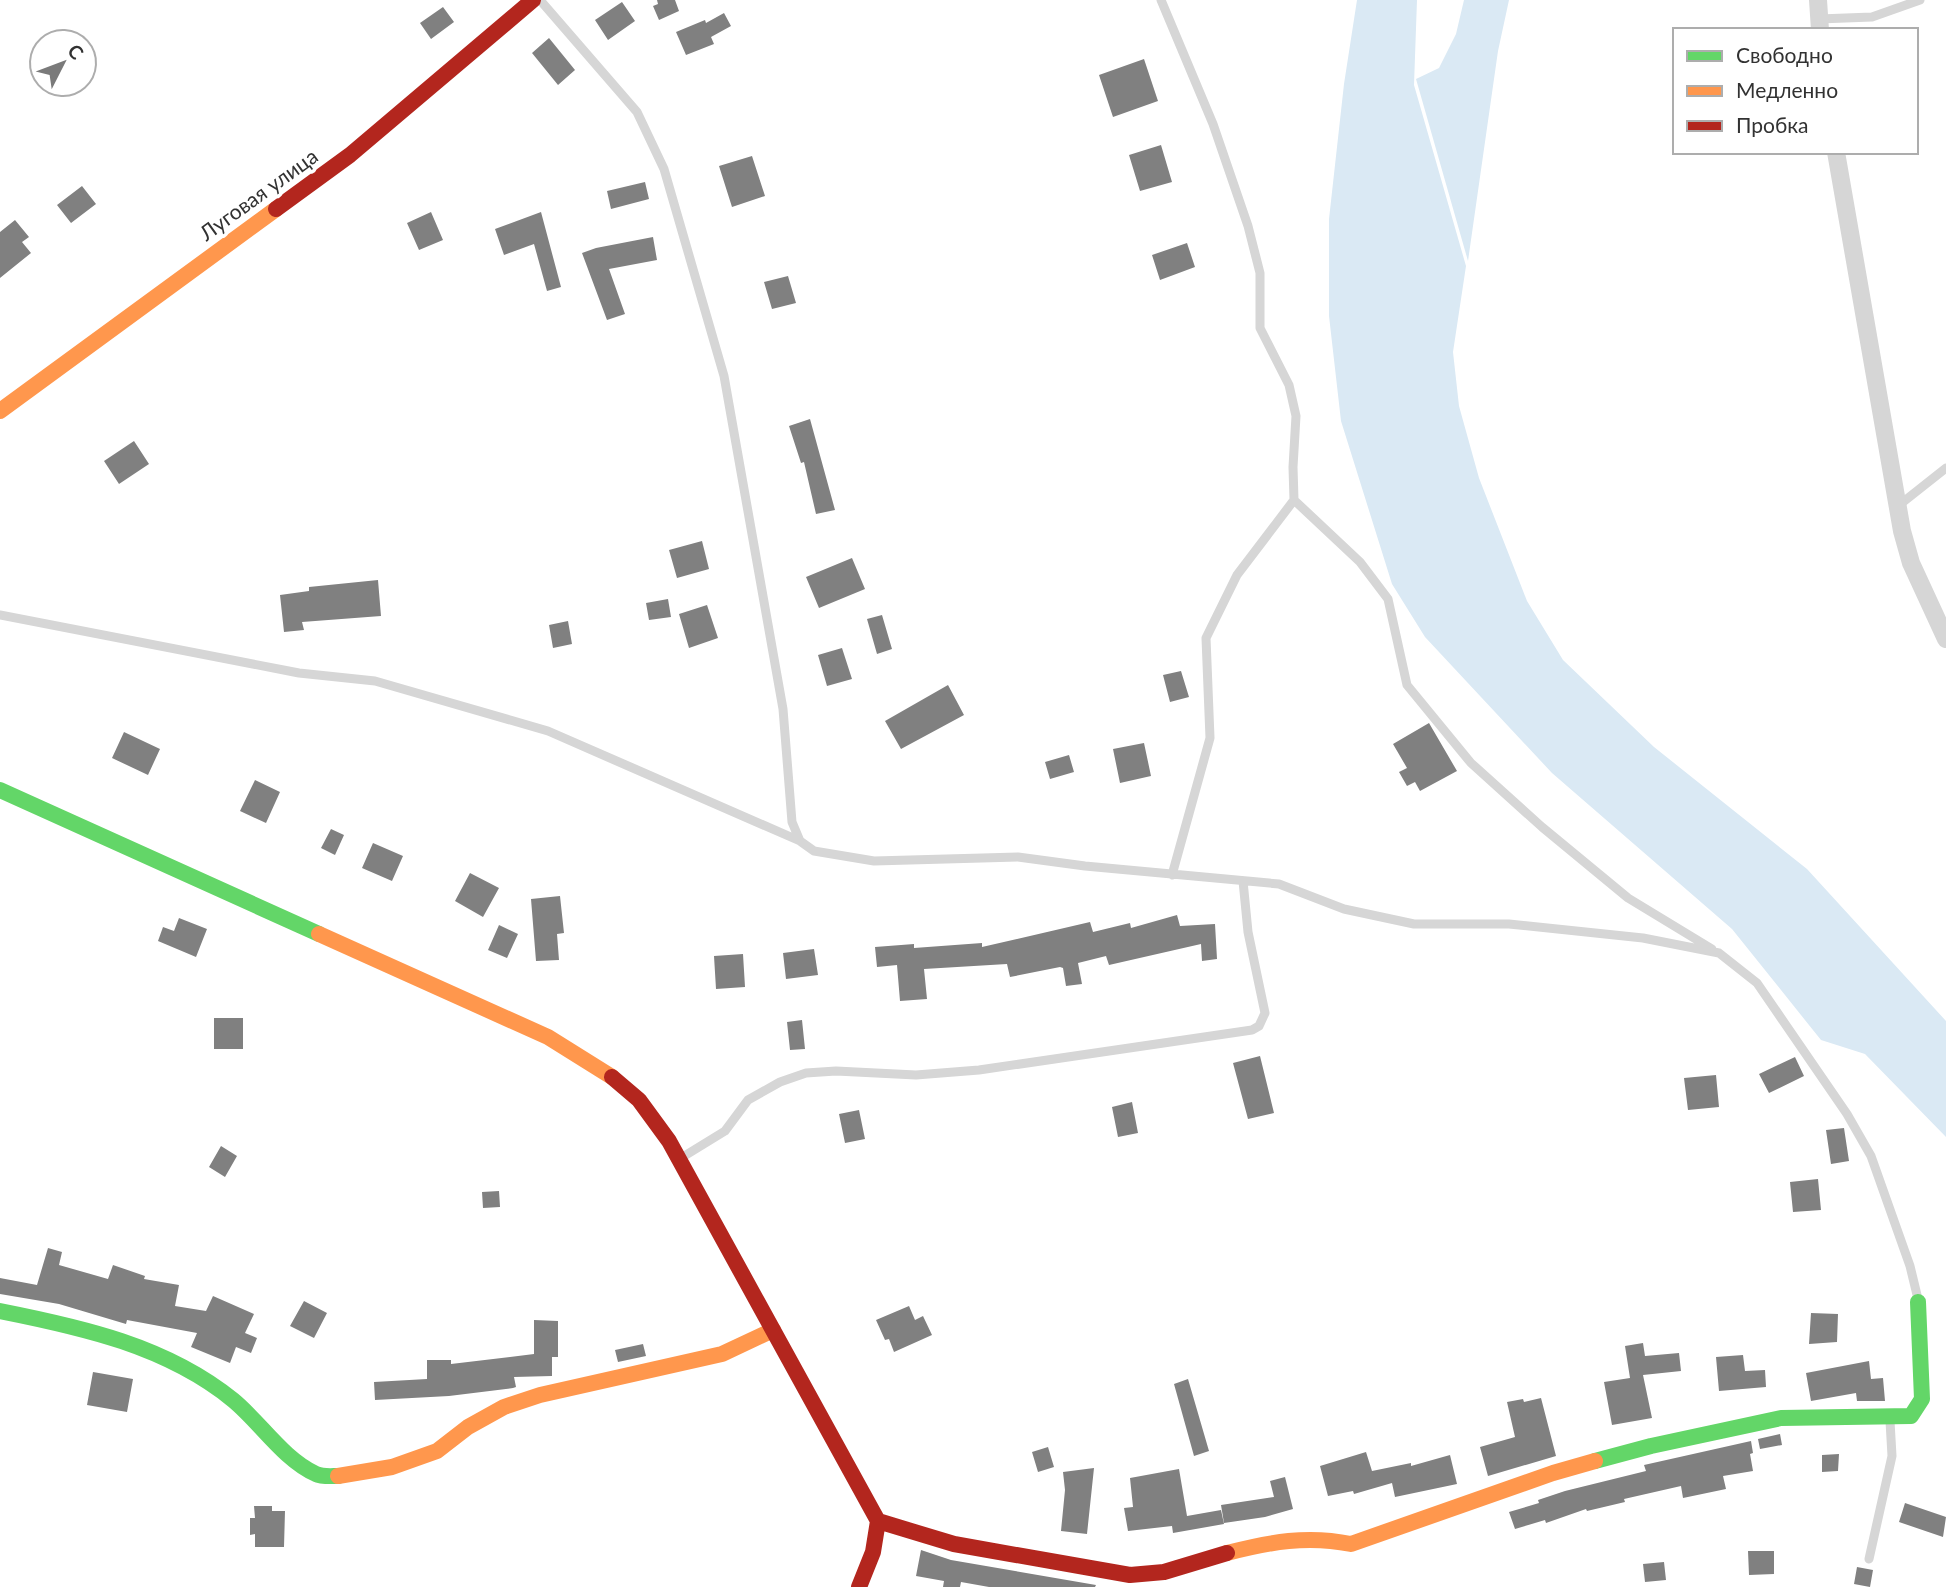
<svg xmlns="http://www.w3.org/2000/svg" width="1946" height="1587" font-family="Lato,sans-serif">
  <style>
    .water { fill: #dae9f4 }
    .building { fill: #808080 }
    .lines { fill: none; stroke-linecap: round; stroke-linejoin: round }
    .lane { stroke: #d6d6d6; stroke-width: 9 }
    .street { stroke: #d6d6d6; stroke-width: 18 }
    .fast { stroke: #63d668; stroke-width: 16 }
    .slow { stroke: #ff974d; stroke-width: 16 }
    .jam { stroke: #b3261e; stroke-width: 16 }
    .labels { text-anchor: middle; stroke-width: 7; stroke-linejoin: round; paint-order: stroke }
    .street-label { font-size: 21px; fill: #323232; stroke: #fff }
  </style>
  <rect width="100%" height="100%" fill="#fff"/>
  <!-- water -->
  <path class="water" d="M1357,0H1417L1414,85L1466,266L1453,352L1459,406L1479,478L1527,601L1563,660L1654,747L1807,869L1946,1021V1137L1865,1054L1821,1040L1732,929L1552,773L1425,637L1392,584L1341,421L1329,316V219L1344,84Z
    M1464,0H1509L1498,51L1468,261L1416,79L1439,68L1456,34Z"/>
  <!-- building -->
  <path class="building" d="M657,0H675L679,11L659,20L653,6L658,4Z
    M622,2L635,21L608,40L595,20Z
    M443,7L454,22L431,39L420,23Z
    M724,13L731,26L711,37L714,44L686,55L676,32L705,20L706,23Z
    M549,38L575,70L558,85L532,53Z
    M1144,59L1158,101L1113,117L1099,75Z
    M1161,145L1172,182L1140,191L1129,155Z
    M752,156L765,196L732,207L719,166Z
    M645,182L649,199L611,209L607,191Z
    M82,186L96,204L71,223L57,205Z
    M431,212L443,240L419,250L407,223Z
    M541,212L561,287L547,291L534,244L504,255L495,229Z
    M15,220L29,237L22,242L31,253L0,278V232Z
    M653,237L657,260L609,269L625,314L607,320L582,253L596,248Z
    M1187,243L1195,267L1160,280L1152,255Z
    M788,276L796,303L772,309L764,282Z
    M810,419L835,510L816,514L804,462L801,463L789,426Z
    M134,441L149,464L119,484L104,461Z
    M702,541L709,569L677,578L669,550Z
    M852,558L865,589L819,608L806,577Z
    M378,580L381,616L302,622L304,630L284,632L280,595L309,591V587Z
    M668,599L671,617L649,620L646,603Z
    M707,605L718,638L689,648L679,614Z
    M882,615L892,649L877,654L867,619Z
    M568,621L572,644L553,648L549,625Z
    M842,648L852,679L827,686L818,655Z
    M1181,671L1189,697L1170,702L1163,675Z
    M948,685L964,715L901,749L885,721Z
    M1429,723L1457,771L1420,791L1415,782L1407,786L1399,772L1407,768L1393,744Z
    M124,732L160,749L148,775L112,758Z
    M1144,743L1151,776L1120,783L1113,749Z
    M1069,755L1074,772L1050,779L1045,762Z
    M255,780L280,792L266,823L240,811Z
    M331,829L344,835L335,855L321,848Z
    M373,843L403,856L392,881L362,868Z
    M470,873L499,888L483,917L455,901Z
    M560,896L564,933L557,934L559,960L536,961L531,899Z
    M1177,915L1180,926L1215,924L1217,959L1202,961L1201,944L1109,965L1106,956L1078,963L1082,984L1066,986L1063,968L1060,967L1010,977L1007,964L924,969L927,999L900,1001L897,965L877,967L875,947L914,944V948L982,943V947L1090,922L1093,932L1130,923L1131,928Z
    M179,918L207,929L196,957L158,941L163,927L174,931Z
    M499,925L518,934L507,958L488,950Z
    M814,949L818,975L786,979L783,953Z
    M743,954L745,987L716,989L714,956Z
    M214,1018H243V1049H214Z
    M802,1020L805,1049L790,1050L787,1022Z
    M1260,1056L1274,1113L1248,1119L1233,1063Z
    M1795,1057L1804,1076L1769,1093L1759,1074Z
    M1716,1075L1719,1107L1688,1110L1684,1078Z
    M1132,1102L1138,1133L1118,1137L1112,1107Z
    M859,1110L865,1139L845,1143L839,1114Z
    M1844,1128L1849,1161L1831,1164L1826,1130Z
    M221,1146L237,1156L225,1177L209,1167Z
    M1818,1179L1821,1210L1793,1212L1790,1182Z
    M499,1191L500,1207L483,1208L482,1192Z
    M48,1248L62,1252L59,1265L108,1279L113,1265L145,1276L144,1279L179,1285L175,1306L206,1311L213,1296L254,1314L245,1333L257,1338L251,1353L236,1347L230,1363L191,1347L197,1333L127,1320L126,1324L59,1304L0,1294V1278L37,1285Z
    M304,1301L327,1313L314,1338L290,1326Z
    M909,1306L915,1320L923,1316L932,1335L894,1352L889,1339L885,1340L876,1320Z
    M1811,1313L1838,1314L1837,1342L1809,1344Z
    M534,1320L558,1321V1357H552V1376L514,1377L516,1387L513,1388L449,1396L375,1400L374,1382L427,1379V1360H451V1364L534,1354Z
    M1643,1343L1645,1356L1679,1353L1681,1371L1643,1375L1652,1418L1612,1425L1604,1382L1630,1378L1625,1346Z
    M643,1344L646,1356L618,1362L615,1350Z
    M1743,1355L1745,1371L1765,1370L1766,1387L1719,1391L1716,1357Z
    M1869,1361L1871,1379L1883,1378L1885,1401H1857L1856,1393L1811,1401L1806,1373Z
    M93,1372L133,1379L127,1412L87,1405Z
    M1188,1379L1209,1451L1194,1456L1174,1384Z
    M1541,1398L1556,1456L1488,1476L1480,1447L1515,1437L1507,1402L1523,1399L1524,1402Z
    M1780,1434L1782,1445L1760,1449L1758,1439Z
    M1751,1441L1753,1453L1750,1454L1753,1471L1723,1476L1726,1489L1683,1498L1681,1486L1624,1499L1625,1502L1587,1511L1586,1509L1546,1523L1545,1520L1515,1529L1509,1512L1539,1503L1538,1500L1565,1491L1646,1471L1644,1465Z
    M1048,1447L1054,1467L1038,1472L1032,1452Z
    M1366,1452L1372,1471L1411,1463V1466L1450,1455L1457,1484L1395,1497L1392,1483L1354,1494L1353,1491L1328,1496L1320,1466Z
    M1839,1454L1838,1471L1822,1472V1455Z
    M1094,1468L1087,1534L1061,1531L1065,1490L1063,1472Z
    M1179,1469L1187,1516L1221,1510L1224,1524L1173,1533L1172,1526L1128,1531L1124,1508L1133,1507L1130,1478Z
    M1285,1477L1293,1509L1265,1517L1224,1523L1221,1505L1274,1497L1270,1481Z
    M1905,1503L1946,1517L1943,1537L1899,1522Z
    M254,1506H272V1511H285L284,1547H255V1534L250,1535V1518H255Z
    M921,1550L951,1560L1096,1585L1095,1587H989L961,1582L960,1587H943L944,1581L916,1576Z
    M1748,1551H1774V1574L1749,1575Z
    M1664,1562L1666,1580L1645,1582L1643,1564Z
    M1857,1567L1873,1570L1870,1587L1854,1584Z"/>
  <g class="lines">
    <!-- lane -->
    <path class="lane" d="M540,0L637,112L664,169L724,376L783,709L792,822L800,841
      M1161,0L1213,124L1248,226L1260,273V328L1289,385L1296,416L1293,467L1294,500L1360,562L1388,599L1407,685L1471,763L1542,827L1628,898L1712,949
      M1819,19L1872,17L1920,0
      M1898,506L1946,468
      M0,615L299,673L375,681L548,731L800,841L814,851L874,861L1018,857L1085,866L1279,884L1344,909L1414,924H1509L1643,938L1719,953L1757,983L1847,1114L1871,1156L1910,1266L1918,1299
      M1172,875L1210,738L1206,638L1237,575L1294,500
      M681,1158L725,1131L748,1100L780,1082L806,1073L836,1071L916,1075L979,1070L1252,1030L1259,1026L1265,1013L1248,932L1243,881
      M1869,1559L1892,1456L1890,1421"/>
    <!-- street -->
    <path class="street" d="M1818,0L1820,30
      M1836,152L1902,531L1911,563L1946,639"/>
    <!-- fast -->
    <path class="fast" d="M0,790L319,934
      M0,1311C81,1327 167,1346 233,1400C260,1422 283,1459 316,1474C322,1477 331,1476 338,1476
      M1595,1461L1651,1446L1781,1418L1911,1416L1922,1399L1918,1302"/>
    <!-- slow -->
    <path class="slow" d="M0,411L276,209
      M319,934L548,1037L612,1077
      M338,1476L392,1467L437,1451L468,1427L504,1407L540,1395L722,1354L773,1330
      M1227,1553C1270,1542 1307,1535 1351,1544L1553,1473L1595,1461"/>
    <!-- jam -->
    <path class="jam" d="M276,209L350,155L533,0
      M612,1077L639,1100L669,1141L878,1521L873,1552L859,1587
      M878,1521L954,1544L1130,1575L1164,1572L1227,1553"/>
  </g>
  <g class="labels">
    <!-- street labels -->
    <g class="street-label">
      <text transform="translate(259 195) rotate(-36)" y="7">Луговая улица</text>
    </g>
  </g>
  <!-- legend -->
  <rect x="1673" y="28" width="245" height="126" fill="#ffffff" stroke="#adadad" stroke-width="2"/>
  <rect x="1687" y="51" width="35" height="10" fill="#63d668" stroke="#adadad" stroke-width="2"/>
  <text x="1736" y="63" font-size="21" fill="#323232">Свободно</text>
  <rect x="1687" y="86" width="35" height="10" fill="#ff974d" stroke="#adadad" stroke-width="2"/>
  <text x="1736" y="98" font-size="21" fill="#323232">Медленно</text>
  <rect x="1687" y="121" width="35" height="10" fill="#b3261e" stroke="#adadad" stroke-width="2"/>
  <text x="1736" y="133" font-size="21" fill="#323232">Пробка</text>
  <!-- north arrow -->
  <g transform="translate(63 63) rotate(48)"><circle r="33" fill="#ffffff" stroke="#adadad" stroke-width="2"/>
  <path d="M0-5L12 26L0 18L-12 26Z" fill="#7a7a7a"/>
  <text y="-10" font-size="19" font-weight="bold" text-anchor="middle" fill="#323232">С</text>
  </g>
</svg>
